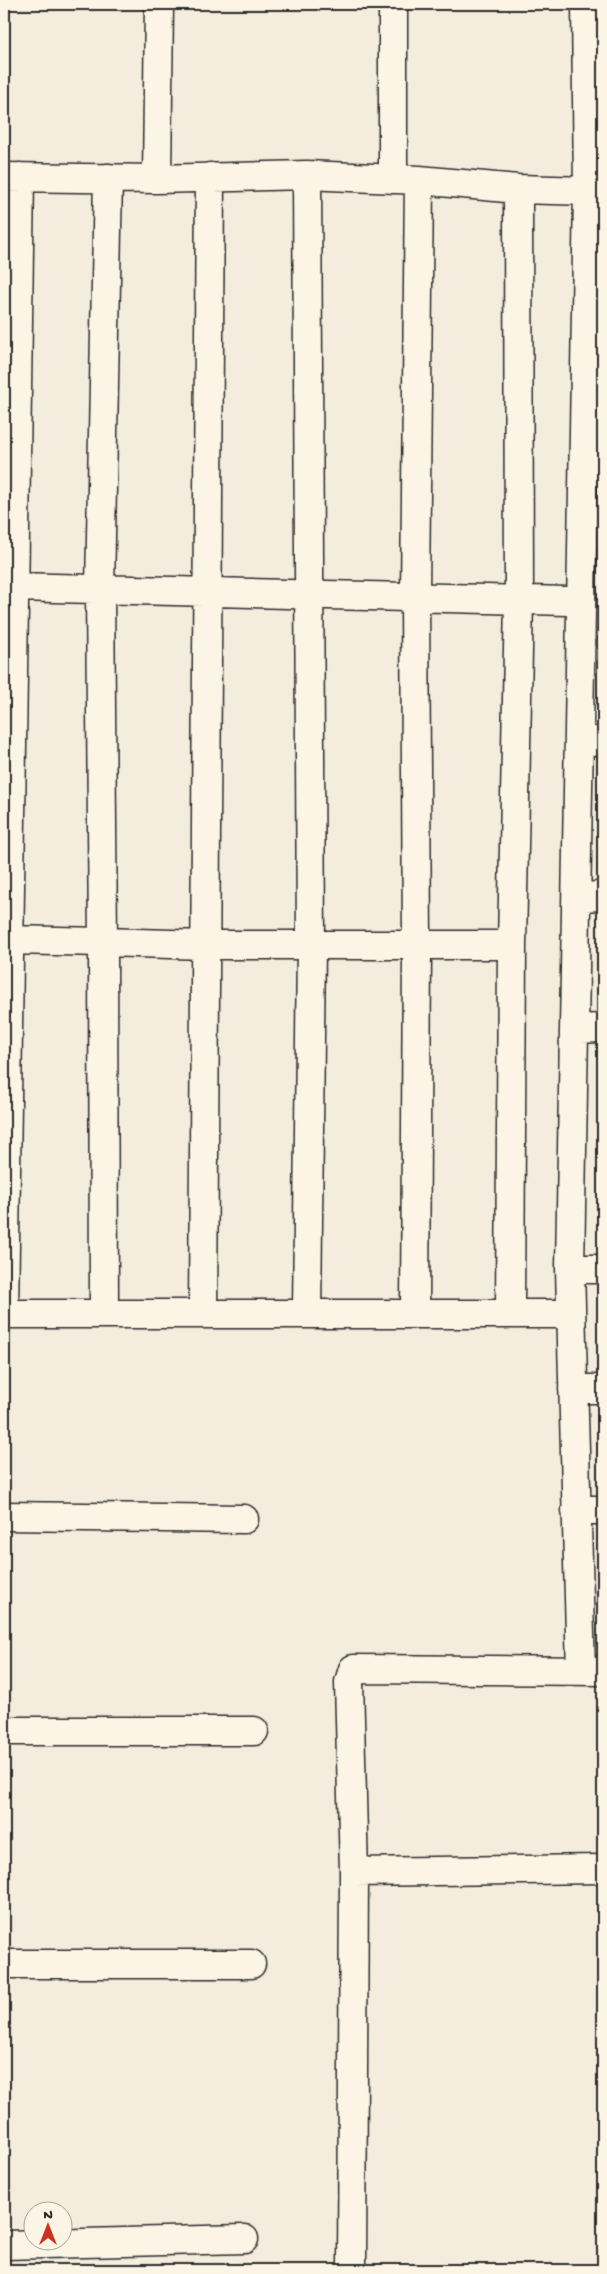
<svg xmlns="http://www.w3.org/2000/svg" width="607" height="2274" font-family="'Gochi Hand',sans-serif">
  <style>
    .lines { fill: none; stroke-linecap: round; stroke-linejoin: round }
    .street-casing { stroke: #2b2b2b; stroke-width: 31 }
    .street { stroke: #fcf5e5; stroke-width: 28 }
  </style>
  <rect width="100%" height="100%" fill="#f4edde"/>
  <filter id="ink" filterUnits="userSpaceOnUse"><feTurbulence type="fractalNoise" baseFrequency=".02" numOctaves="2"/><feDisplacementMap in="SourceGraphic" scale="10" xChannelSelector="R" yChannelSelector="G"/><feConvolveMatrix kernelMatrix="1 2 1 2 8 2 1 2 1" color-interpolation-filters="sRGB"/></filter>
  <g filter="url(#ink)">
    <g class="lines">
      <defs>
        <path id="street" d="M393,4V179
          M307,175L311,945L307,1314
          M4,177L157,179L307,175L419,180L518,189L588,191
          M108,178L100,589L103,942L205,945H512L510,1314
          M157,179L159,4
          M15,587L567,601
          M579,741H603
          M577,897L603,896
          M9,940L103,942L104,1314
          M512,945L519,600L518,189
          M574,1029L603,1028
          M570,1269H603
          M4,1314L20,177
          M4,1314H571
          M203,1314L210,177
          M415,1314L417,945L415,597L419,180
          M573,1389H603
          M576,1510H603
          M4,1516L244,1519
          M581,1671L570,1269L588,191L586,4
          M4,1731H254
          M354,1872L603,1869
          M4,1964H251
          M4,2245L244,2239
          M352,2270L354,1872L349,1682L353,1669L603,1671"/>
      </defs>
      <!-- street casing -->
      <use href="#street" class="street-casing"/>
      <!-- street -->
      <use href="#street" class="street"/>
    </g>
  </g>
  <!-- margin -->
  <rect width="607" height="2274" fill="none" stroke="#fcf5e5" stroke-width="20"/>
  <rect x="10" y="10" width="587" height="2254" fill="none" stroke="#2b2b2b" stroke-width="2" filter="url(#ink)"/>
  <!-- north arrow -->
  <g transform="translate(48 2226)"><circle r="24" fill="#fcf5e5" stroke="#a8a49b"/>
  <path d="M0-4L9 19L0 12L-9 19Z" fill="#c8321e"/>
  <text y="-8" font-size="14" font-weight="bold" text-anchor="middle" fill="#2b2b2b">N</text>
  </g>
</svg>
